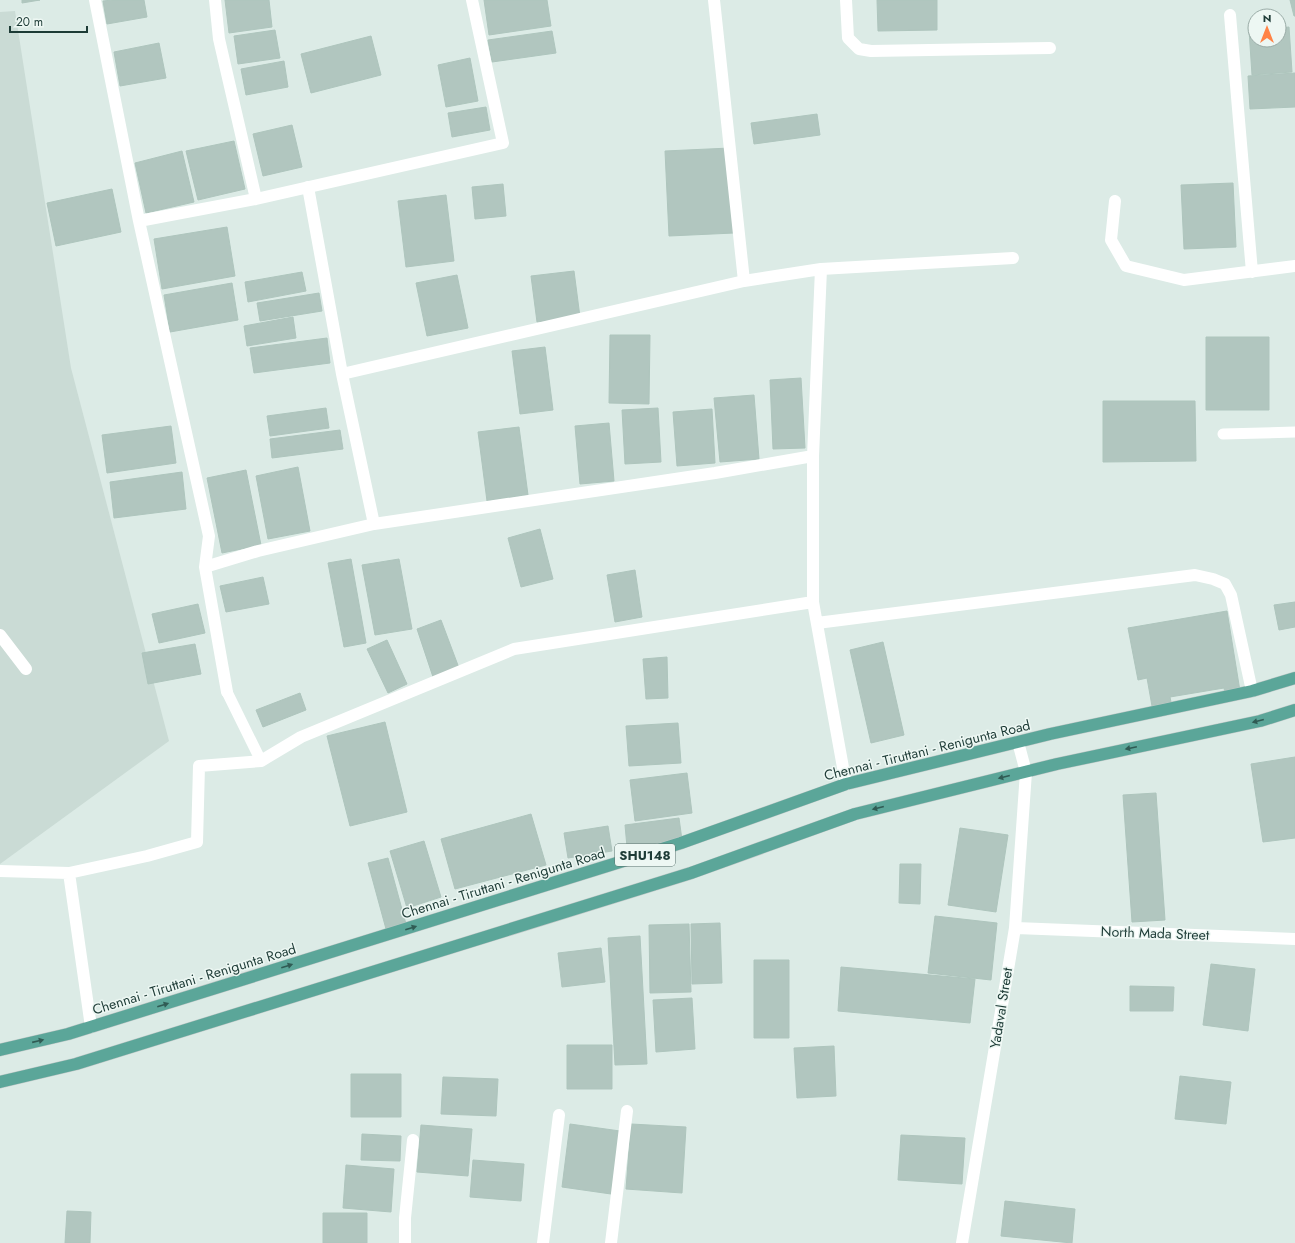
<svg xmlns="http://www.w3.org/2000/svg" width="1295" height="1243" font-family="Jost,sans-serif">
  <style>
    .built { fill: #cadbd5 }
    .building { fill: #b1c6bf; stroke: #aec5bd }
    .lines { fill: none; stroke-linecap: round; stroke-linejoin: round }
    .primary-casing { stroke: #c0c8c7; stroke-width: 13 }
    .service { stroke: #fff; stroke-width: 11 }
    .minor { stroke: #fff; stroke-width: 12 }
    .primary { stroke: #5ba699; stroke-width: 12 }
    .oneway { fill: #305b54 }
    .labels { text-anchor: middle; stroke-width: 3; stroke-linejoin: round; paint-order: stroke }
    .shield { fill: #edf7f3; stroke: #5b736f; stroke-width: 1 }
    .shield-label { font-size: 13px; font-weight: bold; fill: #1d3b36 }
    .street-label { font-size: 14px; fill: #1d3b36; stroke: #edf7f3 }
  </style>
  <rect width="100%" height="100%" fill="#dcebe6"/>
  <!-- built -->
  <path class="built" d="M15,11L71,368L169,741L0,864V12Z"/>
  <!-- building -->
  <path class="building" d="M22,0H40L22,3Z
    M112,0H144L147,17L107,24L103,1Z
    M225,0H269L272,27L229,33Z
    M484,0H547L551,26L489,35Z
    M877,0H937V30L878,31Z
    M1290,0H1295V16H1294Z
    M1289,27L1292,72L1252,75L1249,30H1255V40H1279V28Z
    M275,30L280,58L238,64L234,36Z
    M552,31L556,53L492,62L488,40Z
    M371,36L381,75L311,93L301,54Z
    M159,43L166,78L120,86L114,52Z
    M470,58L478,101L446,107L438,65Z
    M284,61L288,87L246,95L241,69Z
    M1295,73V107L1250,109L1248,76Z
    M486,107L490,130L452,137L448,113Z
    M817,114L820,135L754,144L751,123Z
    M292,125L302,167L263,176L253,134Z
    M234,141L245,189L198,200L186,151Z
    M730,148L734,233L669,236L665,151Z
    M182,151L194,202L146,213L135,163Z
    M1233,183L1236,247L1184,249L1181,185Z
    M503,184L506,216L475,219L472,187Z
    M112,189L121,232L56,246L47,203Z
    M446,195L454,261L406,267L398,201Z
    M227,227L235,276L162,289L154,239Z
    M574,271L580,317L537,322L531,276Z
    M302,272L306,291L248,302L245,282Z
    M457,275L468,328L427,336L416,283Z
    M232,283L238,320L170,332L164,295Z
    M319,293L322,311L260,321L257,303Z
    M293,317L296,338L247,346L244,326Z
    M610,335H650L649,404L609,403Z
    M1206,337H1269V410H1206Z
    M327,338L330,363L254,373L250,348Z
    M545,347L553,410L520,414L512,351Z
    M801,378L805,448L773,449L770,380Z
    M754,395L759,459L720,462L714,398Z
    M1103,401H1195L1196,461L1103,462Z
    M326,408L329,428L270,436L267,416Z
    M658,408L661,462L625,464L622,410Z
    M712,409L715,463L677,466L673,412Z
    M609,423L614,481L580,484L575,426Z
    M171,426L176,463L107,473L102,435Z
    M519,427L528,495L487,501L478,432Z
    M340,430L343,449L272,458L270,439Z
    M298,467L310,531L268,539L256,476Z
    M246,470L261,545L222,553L207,478Z
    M182,472L186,509L114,518L110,482Z
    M540,529L553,579L521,587L508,538Z
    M351,559L366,643L344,647L328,563Z
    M399,559L412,629L375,635L362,565Z
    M635,570L642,617L615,622L607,575Z
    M263,577L269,604L226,612L220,586Z
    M1295,602V627L1279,630L1274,605Z
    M198,604L205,633L159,643L152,614Z
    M1227,611L1240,691L1225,693L1224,688L1170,697L1171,702L1152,706L1147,678L1138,680L1128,628Z
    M441,620L459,668L433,677L417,629Z
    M387,640L407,684L388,693L367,649Z
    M883,642L904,735L871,743L850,650Z
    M195,644L201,674L148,684L142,653Z
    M667,657L668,698L646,699L643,659Z
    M300,693L306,710L263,727L256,710Z
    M385,722L407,812L350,826L327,736Z
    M678,723L681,763L629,766L626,726Z
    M1295,757V838L1263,842L1251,764Z
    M687,773L692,813L635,821L630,780Z
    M1156,793L1165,920L1132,922L1123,795Z
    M531,814L546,865L455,889L441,839Z
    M679,818L682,840L627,847L625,825Z
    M608,826L612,851L568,858L564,833Z
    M960,828L1008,835L996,912L948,905Z
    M424,841L441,897L407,908L390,851Z
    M388,858L406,924L386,929L368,863Z
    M900,864H921L920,904L899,903Z
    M935,916L997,923L991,980L928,973Z
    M720,923L722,983L692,984L691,924Z
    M689,924L691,992L650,993L649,925Z
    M640,936L647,1064L615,1065L608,938Z
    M601,948L605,982L562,987L558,953Z
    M754,960H789V1038H754Z
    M1211,964L1255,969L1248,1031L1203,1025Z
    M841,967L975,979L970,1023L838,1011Z
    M1130,986L1174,987L1173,1011H1130Z
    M692,998L695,1049L656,1052L653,1000Z
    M567,1045H612V1089H567Z
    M834,1046L836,1096L797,1098L794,1048Z
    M351,1074H401V1117H351Z
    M1180,1076L1231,1082L1226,1124L1175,1119Z
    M443,1077L498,1079L496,1116L441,1114Z
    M570,1124L620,1131L611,1194L562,1187Z
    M631,1124L686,1127L682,1193L626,1189Z
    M421,1125L472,1129L468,1176L417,1172Z
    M362,1134L401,1136L400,1161L361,1160Z
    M901,1135L965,1138L962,1184L898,1180Z
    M473,1160L524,1164L521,1201L470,1197Z
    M346,1165L394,1169L391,1212L343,1208Z
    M1005,1201L1075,1209L1072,1243L1001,1236Z
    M67,1211L91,1212L90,1243H65Z
    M323,1213H367V1243H323Z"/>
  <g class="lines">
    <defs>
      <path id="primary" d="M0,1050L68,1034L681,843L846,784L1050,734L1252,691L1295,678
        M0,1082L76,1064L691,873L855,814L1057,764L1260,721L1295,710"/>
    </defs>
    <!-- primary casing -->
    <use href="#primary" class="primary-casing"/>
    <!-- service -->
    <path class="service" d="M1223,434L1295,432
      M227,692L261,761"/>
    <!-- minor -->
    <path class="minor" d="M95,0L139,221L209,536L205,567L258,551L374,524L715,473L813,456V602L846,784
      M215,0L219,39L256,199
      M714,0L744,281
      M846,0L848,38L859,49L871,51L1050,48
      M1230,15L1252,272
      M308,187L342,374L374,524
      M1115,201L1111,240L1126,266L1184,280L1295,266
      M139,221L256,199L503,143L472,0
      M342,374L744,281L821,269L1013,258
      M813,456L821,269
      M205,567L227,692
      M817,623L1195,575L1213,579L1225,584L1231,595L1252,691
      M0,635L26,669
      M0,871L69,873L147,856L197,842L199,766L261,761L301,737L514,649L813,602
      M69,873L91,1027
      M1015,928L1295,939
      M405,1243V1218L413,1140
      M543,1243L559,1115
      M611,1243L627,1111
      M962,1243L1015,928L1026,772L1018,742"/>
    <!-- primary -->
    <use href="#primary" class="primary"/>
  </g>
  <!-- one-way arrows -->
  <defs><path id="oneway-solid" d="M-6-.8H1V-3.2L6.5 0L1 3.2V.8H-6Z"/></defs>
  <g class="oneway">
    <use href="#oneway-solid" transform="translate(1258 721) rotate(166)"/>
    <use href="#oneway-solid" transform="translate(1131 748) rotate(168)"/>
    <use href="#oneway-solid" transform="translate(1004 777) rotate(166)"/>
    <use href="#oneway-solid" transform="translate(878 808) rotate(166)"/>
    <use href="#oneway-solid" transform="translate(411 928) rotate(-17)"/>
    <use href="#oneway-solid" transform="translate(287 966) rotate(-17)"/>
    <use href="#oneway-solid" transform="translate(163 1005) rotate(-17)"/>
    <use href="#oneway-solid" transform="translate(38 1041) rotate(-13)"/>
  </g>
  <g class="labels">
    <!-- shield labels -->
    <rect class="shield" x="615" y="844" width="60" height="22" rx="3"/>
    <g class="shield-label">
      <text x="645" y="860">SHU148</text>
    </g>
    <!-- street labels -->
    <g class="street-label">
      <text transform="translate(927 750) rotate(-14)" y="5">Chennai - Tiruttani - Renigunta Road</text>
      <text transform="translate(503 883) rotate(-17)" y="5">Chennai - Tiruttani - Renigunta Road</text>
      <text transform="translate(1155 933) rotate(2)" y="5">North Mada Street</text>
      <text transform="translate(194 979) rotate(-17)" y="5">Chennai - Tiruttani - Renigunta Road</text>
      <text transform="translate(1001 1008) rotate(-81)" y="5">Yadaval Street</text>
    </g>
  </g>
  <!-- north arrow -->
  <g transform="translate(1267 28)"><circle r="19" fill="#edf7f3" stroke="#9aaca7"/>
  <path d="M0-3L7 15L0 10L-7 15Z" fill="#ff8346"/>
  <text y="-6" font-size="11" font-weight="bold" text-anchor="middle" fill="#1d3b36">N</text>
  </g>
  <!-- scale -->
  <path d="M10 26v6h77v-6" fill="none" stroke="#1d3b36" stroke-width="2"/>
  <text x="16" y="26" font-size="12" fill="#1d3b36" stroke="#edf7f3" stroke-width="3" paint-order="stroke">20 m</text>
</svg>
